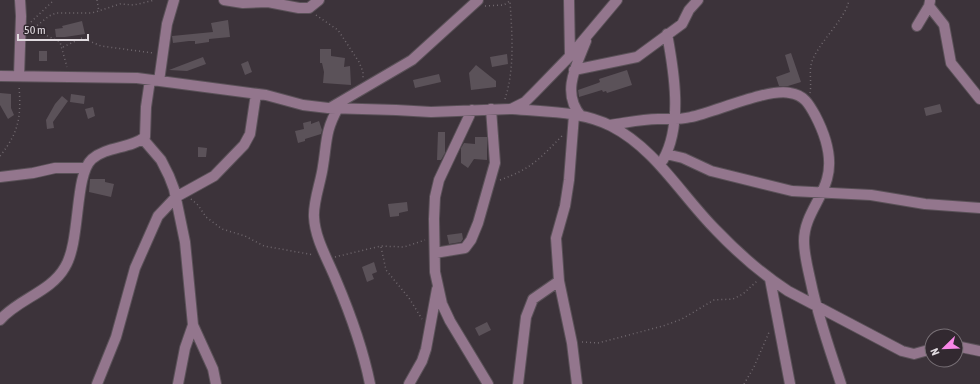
<svg xmlns="http://www.w3.org/2000/svg" width="980" height="384" font-family="'Asap Condensed',sans-serif">
  <style>
    .building { fill: #5b5259 }
    .lines { fill: none; stroke-linecap: round; stroke-linejoin: round }
    .minor-casing { stroke: #5a5158; stroke-width: 12 }
    .path { stroke: #70686e; stroke-width: 1.5; stroke-dasharray: 1 3; stroke-linecap: butt }
    .minor { stroke: #93768d; stroke-width: 10 }
  </style>
  <rect width="100%" height="100%" fill="#3c333a"/>
  <!-- building -->
  <path class="building" d="M228,20L230,37L209,39V42L195,44V41H189L173,43L172,36L213,32L211,23Z
    M82,21L85,34L65,37H56L55,29L63,28L62,26Z
    M320,49H331V56L345,58L344,67L350,66L351,85L323,83L324,72L322,63H320Z
    M39,51H47V61H39Z
    M791,53L801,82L788,86H779L776,77L790,72L785,55Z
    M507,54L508,64L492,67L490,57Z
    M203,57L206,64L187,71L169,70Z
    M248,61L252,72L245,75L241,64Z
    M476,65L496,81V87L471,90L469,73Z
    M627,70L632,85L607,93L606,91L603,92L602,90L579,97L578,90L598,83L600,82L599,79Z
    M439,74L441,82L415,88L413,80Z
    M0,93L11,94V108L14,115L8,119L0,105Z
    M71,94L85,96L84,104L70,102Z
    M62,96L68,101L53,122L54,128L47,129L46,120L55,104Z
    M940,104L942,112L926,116L924,108Z
    M93,107L95,116L88,119L85,109Z
    M311,121V124L319,121L322,130L321,134L305,139V141L298,143L295,131L304,129L303,123Z
    M438,132H445V153L441,160H437Z
    M475,137H487V160L474,159L468,168L461,163V148L464,143L475,144Z
    M198,147L207,148L206,157H198Z
    M90,179H105V182L114,184L111,197L89,192Z
    M407,202L408,211L399,213V216L390,217L388,204Z
    M462,233L463,239L461,242L449,244L447,235Z
    M374,262L377,272L372,274L374,279L367,282L362,267Z
    M487,322L491,330L479,336L475,328Z"/>
  <g class="lines">
    <defs>
      <path id="minor" d="M224,0L243,3L268,2L299,8H309L319,0
        M569,0L570,56
        M929,6L944,25L951,63L980,99
        M917,26L929,6L930,1
        M574,70L637,57L682,24L689,10L698,0
        M0,76L137,78L266,95L303,105L328,108L396,110L431,112L511,109L525,102L535,92L570,56L617,0
        M19,76L21,16L20,0
        M159,81L167,24L174,0
        M330,108L412,60L478,0
        M338,108C325,131 327,142 323,166C321,182 313,201 314,217C315,239 328,260 336,280C350,313 363,349 370,384
        M513,109C545,112 582,111 611,126C656,149 681,195 716,230C737,252 762,274 788,291L902,351L914,354L932,349
        M472,110L439,180L435,197L434,219L435,272L442,304L450,321L488,384
        M581,116C561,93 576,66 586,41
        M610,125C625,123 642,119 658,119C669,119 679,120 691,117C715,112 768,88 790,93C804,95 809,104 815,115C825,134 833,158 827,179C821,201 804,217 804,241C804,255 808,269 811,283C818,317 830,350 841,384
        M143,139L161,160L169,176L174,189L185,242L193,325L185,348L178,384
        M666,154L683,158L711,171L792,191L871,195L925,204L980,208
        M663,160C683,125 674,71 667,34
        M0,177L33,173L55,168H85
        M435,253L465,248L471,240L478,223L495,163L491,109
        M770,279L790,384
        M559,281L572,343L577,384
        M0,320C18,299 51,292 65,267C81,241 74,175 92,159C107,146 130,149 145,137L146,107L150,80
        M193,325L213,369L216,384
        M956,346L980,351
        M97,384L116,337L135,268L158,216L176,197L214,176L244,145L250,134L256,94
        M409,384L422,361L426,349L437,289
        M518,384L526,317L533,299L559,281L556,238L565,206L569,180L574,115"/>
    </defs>
    <!-- minor casing -->
    <use href="#minor" class="minor-casing"/>
    <!-- path -->
    <path class="path" d="M97,0L99,12
      M485,6L504,5L511,0
      M316,15L338,30L359,62L363,72V78
      M31,22L54,0
      M29,27L60,42L67,67
      M34,28L49,16L56,13H92L120,4L134,5L155,0
      M63,47L82,38L101,46L153,53
      M810,93C812,82 808,69 813,59C821,40 846,18 849,0
      M505,99C515,68 512,34 510,1
      M0,156C20,131 21,116 19,85
      M500,180C533,168 539,159 563,135
      M191,199L198,205L206,217L222,229L245,236L264,246L314,255
      M381,247L386,270L409,298L422,319
      M335,257L381,246L404,247L425,240
      M582,342L598,343L663,326L682,319L714,300L733,299L743,294L757,281
      M744,384L754,367L770,330"/>
    <!-- minor -->
    <use href="#minor" class="minor"/>
  </g>
  <!-- north arrow -->
  <g transform="translate(944 348) rotate(247)"><circle r="19" fill="#322930" stroke="#787076"/>
  <path d="M0-3L7 15L0 10L-7 15Z" fill="#f987e8"/>
  <text y="-6" font-size="11" font-weight="bold" text-anchor="middle" fill="#e1dbe0">N</text>
  </g>
  <!-- scale -->
  <path d="M18 34v6h70v-6" fill="none" stroke="#e1dbe0" stroke-width="2"/>
  <text x="24" y="34" font-size="12" fill="#e1dbe0" stroke="#322930" stroke-width="3" paint-order="stroke">50 m</text>
</svg>
